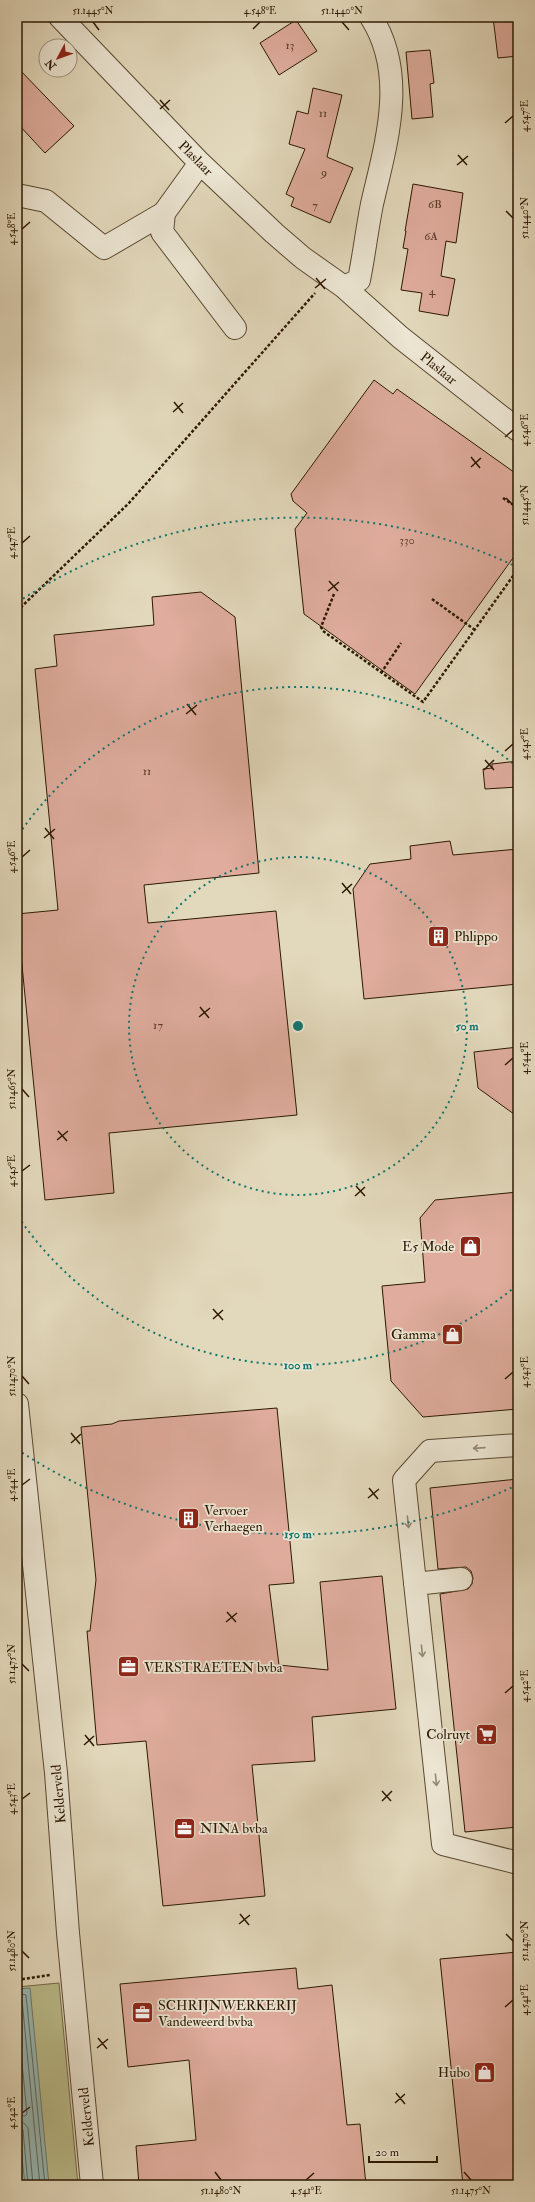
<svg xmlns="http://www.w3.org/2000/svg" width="535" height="2202" font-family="'IM FELL Double Pica',serif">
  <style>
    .green { fill: #babc8b; stroke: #736a47 }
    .water { fill: #96b9b6; stroke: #6c796e }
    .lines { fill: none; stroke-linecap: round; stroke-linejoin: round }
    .shore { stroke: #61685c; stroke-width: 1 }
    .building { fill: #dfac9d; stroke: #2c1803 }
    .minor-casing { stroke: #5a4831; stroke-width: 24 }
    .path { stroke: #2c1803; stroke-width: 2.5; stroke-dasharray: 3 2; stroke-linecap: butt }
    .minor { stroke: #ece6d3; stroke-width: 22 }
    .oneway { stroke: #968975 }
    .ticks { fill: none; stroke: #2c1803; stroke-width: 1.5 }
    .ring { fill: none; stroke: #0f766e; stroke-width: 2; stroke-dasharray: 2 4 }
    .labels { text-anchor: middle; stroke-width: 3.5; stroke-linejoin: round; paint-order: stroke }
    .number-label { font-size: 12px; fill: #593d2a }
    .street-label { font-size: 14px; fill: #2c1803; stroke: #ece6d3 }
    .poi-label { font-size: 14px; fill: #2c1803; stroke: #ece6d3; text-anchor: start }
    .centre { fill: #0f766e; stroke: #ece6d3; stroke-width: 2 }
    .ring-label { font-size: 12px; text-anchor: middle; font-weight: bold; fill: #0f766e; stroke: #ece6d3; stroke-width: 3.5; stroke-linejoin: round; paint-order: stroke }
    .neatline { fill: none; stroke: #2c1803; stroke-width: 1.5 }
    .ticks-label { font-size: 10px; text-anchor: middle; fill: #2c1803 }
  </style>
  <rect width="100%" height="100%" fill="#e2d8bb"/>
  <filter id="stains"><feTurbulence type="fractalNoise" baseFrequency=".005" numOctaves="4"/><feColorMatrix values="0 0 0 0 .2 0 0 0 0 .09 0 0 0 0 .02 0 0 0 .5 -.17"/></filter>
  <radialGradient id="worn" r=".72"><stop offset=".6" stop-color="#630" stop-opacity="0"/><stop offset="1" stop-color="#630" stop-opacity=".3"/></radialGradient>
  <!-- green -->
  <path class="green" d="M59,1983L78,2185H17V1987Z"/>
  <!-- water -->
  <path class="water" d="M30,1988L49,2185H25L17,2111V1989Z"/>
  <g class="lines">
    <!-- shore -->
    <path class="shore" d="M17,1993L26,1995L45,2185
      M17,1998L22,2000L40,2185
      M17,2012L27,2114L25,2116L17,2115
      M17,2121L24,2123L28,2128L33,2185
      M17,2126L21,2127L23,2130L28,2185"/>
  </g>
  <!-- building -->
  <path class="building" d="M493,17H518V56L498,58Z
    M296,20L317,51L279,75L260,43Z
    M430,50L434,83L430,84L433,117L412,119L406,52Z
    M17,67L74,126L45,153L17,123Z
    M313,88L342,95L327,157L353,168L330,223L291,206L294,198L286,194L305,149L289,144L297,111L308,114Z
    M413,184L463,193L456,243L446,241L441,276L455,279L448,316L419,311L422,293L401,290L408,249L403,248L406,231H405Z
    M374,380L393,394L397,389L518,475V551L415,694L304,614L295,529L307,513L293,501L291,494Z
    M201,592L235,617L259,873L144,885L148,923L276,911L297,1115L109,1133L114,1193L45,1200L17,914L58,910L35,669L57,666L54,635L154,625L152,597Z
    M518,761V787L485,789L483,769L492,768V764Z
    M450,841L453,855L518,849V984L364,999L353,889L370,864L411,859L410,846Z
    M518,1047V1117L478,1088L474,1052Z
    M518,1192V1409L423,1417L391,1381L382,1286L425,1282L420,1218L435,1200Z
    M277,1408L294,1583L269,1585L279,1665L328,1670L320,1582L382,1576L396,1709L312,1717L315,1761L252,1765L265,1896L163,1906L146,1741L97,1745L87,1631H90L96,1580L81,1427L112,1424L119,1421Z
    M518,1479V1827L465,1832L440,1594L468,1589L472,1584L473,1578L471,1571L466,1567L438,1569L430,1488Z
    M518,1952V2185H463L440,1959Z
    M296,1968L298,1989L332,1985L347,2125L360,2124L366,2185H139L136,2146L196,2140L189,2060L128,2067L120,1984Z"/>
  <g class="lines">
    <defs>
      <path id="minor" d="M60,17L200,163L274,233L303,258L344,287L400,337L518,430
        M200,163L164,213L162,232L235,328
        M17,195L46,201L104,248L164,213
        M344,287L359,280C364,255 367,229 372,204C386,143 408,75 371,17
        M17,1404L56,1773L68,1933L92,2185
        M518,1445L430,1451L404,1480L443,1844L518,1863
        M415,1584L461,1579"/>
    </defs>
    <!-- minor casing -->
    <use href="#minor" class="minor-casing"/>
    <!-- path -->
    <path class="path" d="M503,498L518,508
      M334,594L321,627L323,631L423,702L518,569
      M432,599L475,630
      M17,611L129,503L315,293
      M381,673L401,643
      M17,1980L50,1975"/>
    <!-- minor -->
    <use href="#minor" class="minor"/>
  </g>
  <!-- one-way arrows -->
  <defs><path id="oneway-shaft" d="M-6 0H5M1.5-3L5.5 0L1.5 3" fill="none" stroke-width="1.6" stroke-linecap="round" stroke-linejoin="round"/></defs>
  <g class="oneway">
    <use href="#oneway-shaft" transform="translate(479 1448) rotate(176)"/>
    <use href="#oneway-shaft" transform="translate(408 1522) rotate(84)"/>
    <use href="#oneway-shaft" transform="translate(422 1651) rotate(84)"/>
    <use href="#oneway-shaft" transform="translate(436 1780) rotate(84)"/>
  </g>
  <!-- ticks -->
  <path class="ticks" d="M93,22L99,30M342,22L349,30M253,29L260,22M160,100L169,110M160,109L170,100M505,123L513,116M458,155L467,165M457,165L468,156M506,211L513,218M22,229L30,222M316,278L325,289M315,288L326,279M174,402L183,413M173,412L183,403M505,437L513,430M471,457L480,468M471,467L481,458M506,498L513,505M22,543L30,536M329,581L338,591M328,591L339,582M187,704L196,715M186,714L197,705M505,751L513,744M485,760L494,770M484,770L494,760M45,828L54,839M44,838L55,829M22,857L30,850M342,883L351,894M342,893L352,884M200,1007L209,1018M199,1017L210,1008M505,1065L513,1058M22,1089L29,1097M58,1131L67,1141M57,1140L68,1131M22,1171L30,1165M356,1186L365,1196M355,1196L365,1187M213,1309L223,1320M213,1319L223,1310M22,1376L29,1384M505,1379L513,1372M71,1433L80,1444M71,1443L81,1434M22,1485L30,1479M369,1488L378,1499M368,1498L379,1489M227,1612L236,1622M226,1622L237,1613M22,1664L29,1671M505,1693L513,1686M85,1735L94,1746M84,1745L94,1736M382,1791L391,1801M22,1799L30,1793M382,1801L392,1791M240,1914L249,1925M239,1924L250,1915M506,1934L513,1941M22,1951L29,1958M505,2007L513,2000M98,2038L107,2049M97,2048L108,2039M396,2093L405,2104M395,2103L405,2094M22,2113L30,2107M215,2172L221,2180M464,2172L471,2180M306,2180L314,2173"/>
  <!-- distance rings -->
  <g class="ring">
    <circle cx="298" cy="1026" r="169"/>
    <path d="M516 1286A339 339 0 0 1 19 1218M19 834A339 339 0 0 1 516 766"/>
    <path d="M517 1485A508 508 0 0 1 18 1450M18 602A508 508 0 0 1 517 567"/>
  </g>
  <!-- icons -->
  <defs>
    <symbol id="building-square" viewBox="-11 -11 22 22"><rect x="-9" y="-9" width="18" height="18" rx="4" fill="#8f2418" stroke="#ece6d3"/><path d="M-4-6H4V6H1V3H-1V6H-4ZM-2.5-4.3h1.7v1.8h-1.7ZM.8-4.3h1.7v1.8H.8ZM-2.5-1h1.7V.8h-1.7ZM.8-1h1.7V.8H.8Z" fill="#fff"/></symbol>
    <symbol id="shop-square" viewBox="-11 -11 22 22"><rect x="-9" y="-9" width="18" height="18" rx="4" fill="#8f2418" stroke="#ece6d3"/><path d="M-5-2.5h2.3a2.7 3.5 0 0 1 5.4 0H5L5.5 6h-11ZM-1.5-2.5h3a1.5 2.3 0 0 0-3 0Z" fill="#fff"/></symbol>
    <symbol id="office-square" viewBox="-11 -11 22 22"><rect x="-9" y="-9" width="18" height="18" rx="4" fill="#8f2418" stroke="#ece6d3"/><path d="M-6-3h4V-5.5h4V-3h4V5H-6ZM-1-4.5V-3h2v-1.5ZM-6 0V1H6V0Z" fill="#fff"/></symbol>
    <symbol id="supermarket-square" viewBox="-11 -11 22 22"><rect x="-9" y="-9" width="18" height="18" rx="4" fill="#8f2418" stroke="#ece6d3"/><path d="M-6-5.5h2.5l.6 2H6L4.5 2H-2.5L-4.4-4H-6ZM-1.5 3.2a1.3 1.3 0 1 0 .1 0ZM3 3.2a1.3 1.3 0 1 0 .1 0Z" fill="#fff"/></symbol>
  </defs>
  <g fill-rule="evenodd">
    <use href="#building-square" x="426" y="924" width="25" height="25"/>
    <use href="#shop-square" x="458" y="1234" width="25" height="25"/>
    <use href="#shop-square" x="440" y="1322" width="25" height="25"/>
    <use href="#building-square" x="176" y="1506" width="25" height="25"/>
    <use href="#office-square" x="116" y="1654" width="25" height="25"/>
    <use href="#supermarket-square" x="474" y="1722" width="25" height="25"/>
    <use href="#office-square" x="172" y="1816" width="25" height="25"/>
    <use href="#office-square" x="130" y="2000" width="25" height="25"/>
    <use href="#shop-square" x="472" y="2060" width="25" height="25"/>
  </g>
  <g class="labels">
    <!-- number labels -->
    <g class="number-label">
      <text x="290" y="49">13</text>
      <text x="323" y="117">11</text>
      <text x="324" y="176">9</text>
      <text x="435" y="208">6B</text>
      <text x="315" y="209">7</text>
      <text x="431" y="240">6A</text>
      <text x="432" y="295">4</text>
      <text x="407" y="544">330</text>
      <text x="147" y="775">11</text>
      <text x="158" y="1029">17</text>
    </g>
    <!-- street labels -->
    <g class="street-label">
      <text transform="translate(196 158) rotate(45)" y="5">Plaslaar</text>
      <text transform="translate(439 368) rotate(39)" y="5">Plaslaar</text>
      <text transform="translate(58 1794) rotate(-95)" y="5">Kelderveld</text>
      <text transform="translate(86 2117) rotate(-96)" y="5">Kelderveld</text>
    </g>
    <!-- poi labels -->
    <g class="poi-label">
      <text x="454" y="941">Phlippo</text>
      <text x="454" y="1251" text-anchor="end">E5 Mode</text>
      <text x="436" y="1339" text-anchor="end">Gamma</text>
      <text x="204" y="1515">Vervoer<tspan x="204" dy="16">Verhaegen</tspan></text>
      <text x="144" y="1672">VERSTRAETEN bvba</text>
      <text x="470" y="1739" text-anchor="end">Colruyt</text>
      <text x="200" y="1833">NINA bvba</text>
      <text x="158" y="2010">SCHRIJNWERKERIJ<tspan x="158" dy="16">Vandeweerd bvba</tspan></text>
      <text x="470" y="2077" text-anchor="end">Hubo</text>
    </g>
  </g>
  <circle cx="298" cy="1026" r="6" class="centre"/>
  <g class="ring-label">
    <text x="467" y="1030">50 m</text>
    <text x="298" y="1369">100 m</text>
    <text x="298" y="1538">150 m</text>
  </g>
  <!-- margin -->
  <rect width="535" height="2202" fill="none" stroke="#e2d8bb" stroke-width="44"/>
  <!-- north arrow -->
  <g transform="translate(58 58) rotate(229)"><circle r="19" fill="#ece6d3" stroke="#9f9480"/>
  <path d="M0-3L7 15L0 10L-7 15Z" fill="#8f2418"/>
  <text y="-6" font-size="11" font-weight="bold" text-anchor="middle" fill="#2c1803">N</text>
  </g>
  <!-- scale -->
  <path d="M369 2156v6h68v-6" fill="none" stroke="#2c1803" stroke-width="2"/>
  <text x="375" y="2156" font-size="12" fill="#2c1803" stroke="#ece6d3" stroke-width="3" paint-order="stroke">20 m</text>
  <rect x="22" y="22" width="491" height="2158" class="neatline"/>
  <g class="ticks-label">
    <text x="93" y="14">51.1445°N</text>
    <text x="260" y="14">4.548°E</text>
    <text x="342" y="14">51.1440°N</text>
    <text transform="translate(524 116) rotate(-90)" y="4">4.547°E</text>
    <text transform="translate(524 218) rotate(-90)" y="4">51.1440°N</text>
    <text transform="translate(11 229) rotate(-90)" y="4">4.548°E</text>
    <text transform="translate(524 430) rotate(-90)" y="4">4.546°E</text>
    <text transform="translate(524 505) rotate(-90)" y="4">51.1445°N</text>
    <text transform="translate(11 543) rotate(-90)" y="4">4.547°E</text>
    <text transform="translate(524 744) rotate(-90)" y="4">4.545°E</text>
    <text transform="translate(11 857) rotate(-90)" y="4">4.546°E</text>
    <text transform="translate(524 1058) rotate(-90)" y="4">4.544°E</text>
    <text transform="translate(11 1089) rotate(-90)" y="4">51.1465°N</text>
    <text transform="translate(11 1171) rotate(-90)" y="4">4.545°E</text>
    <text transform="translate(524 1372) rotate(-90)" y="4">4.543°E</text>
    <text transform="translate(11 1376) rotate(-90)" y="4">51.1470°N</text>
    <text transform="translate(11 1485) rotate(-90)" y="4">4.544°E</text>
    <text transform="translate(11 1664) rotate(-90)" y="4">51.1475°N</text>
    <text transform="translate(524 1686) rotate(-90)" y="4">4.542°E</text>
    <text transform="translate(11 1799) rotate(-90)" y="4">4.543°E</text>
    <text transform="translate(524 1941) rotate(-90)" y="4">51.1470°N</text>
    <text transform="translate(11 1951) rotate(-90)" y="4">51.1480°N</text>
    <text transform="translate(524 2000) rotate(-90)" y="4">4.541°E</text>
    <text transform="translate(11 2113) rotate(-90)" y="4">4.542°E</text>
    <text x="221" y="2194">51.1480°N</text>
    <text x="306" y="2194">4.541°E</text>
    <text x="471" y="2194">51.1475°N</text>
  </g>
  <rect width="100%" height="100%" filter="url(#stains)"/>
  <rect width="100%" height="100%" fill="url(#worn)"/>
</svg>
